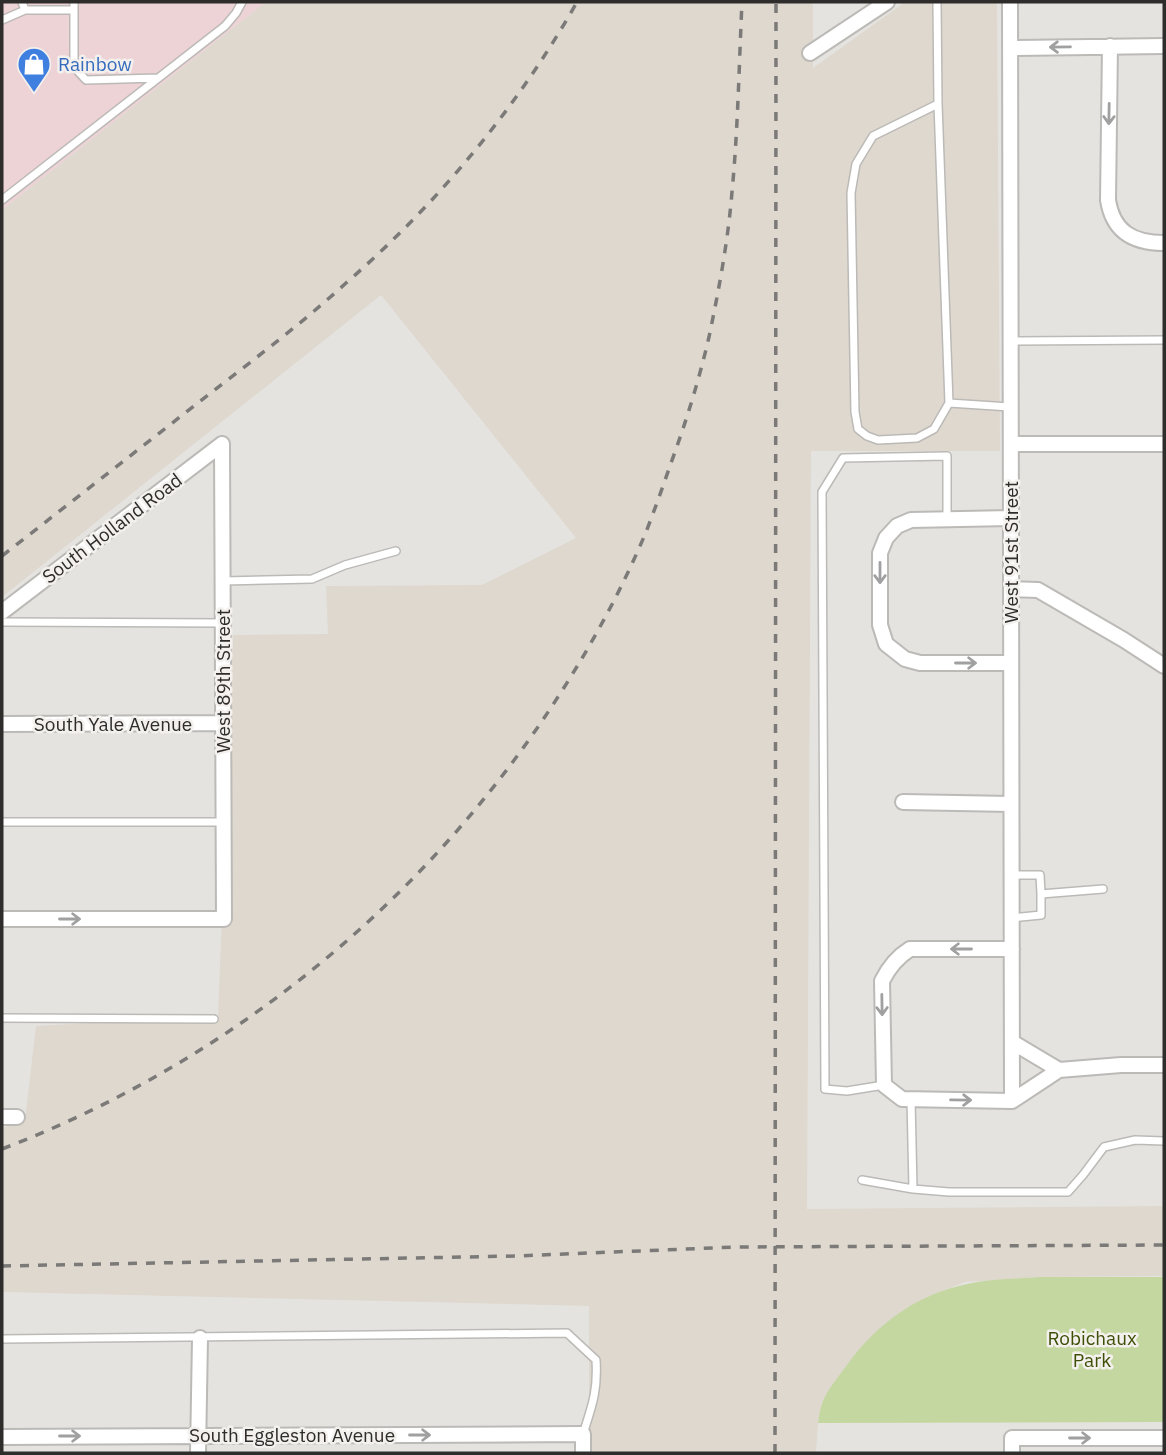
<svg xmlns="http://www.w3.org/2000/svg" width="1166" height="1455" font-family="'IBM Plex Sans',sans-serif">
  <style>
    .commercial { fill: #edd2d6 }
    .built { fill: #ded8ce }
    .green { fill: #c4d7a0 }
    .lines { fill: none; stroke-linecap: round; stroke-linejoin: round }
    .service-casing { stroke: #bcbab7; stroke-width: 10 }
    .minor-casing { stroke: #bcbab7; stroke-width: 18 }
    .service { stroke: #fff; stroke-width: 7 }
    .minor { stroke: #fff; stroke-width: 14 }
    .rail { stroke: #7b7a78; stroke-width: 3.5; stroke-dasharray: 9 9; stroke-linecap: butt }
    .oneway { stroke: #a1a0a0 }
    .labels { text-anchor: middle; stroke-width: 5; stroke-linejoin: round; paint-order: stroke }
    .shop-label { font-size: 19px; fill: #366cbe; stroke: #f3f0ed; text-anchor: start }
    .street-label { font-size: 19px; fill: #2e2d2c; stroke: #f3f0ed }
    .park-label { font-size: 19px; fill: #3e4f07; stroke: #f3f0ed }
  </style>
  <rect width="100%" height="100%" fill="#e5e3e0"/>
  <!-- commercial -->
  <path class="commercial" d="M2,2H266L2,210Z"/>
  <!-- built -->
  <path class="built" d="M266,2H813V68L905,2H997L1000,451H811L807,1209L1164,1206V1276L1040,1277L965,1282L927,1297L822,1402L818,1423L816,1453H589V1306L2,1292V1128L25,1120L36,1026L218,1016L233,635L328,634L326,586L482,585L576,538L381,295L2,597V210Z"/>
  <!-- green -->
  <path class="green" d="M1040,1277H1164V1422L818,1423C819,1416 820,1408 823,1401C828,1389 839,1376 847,1365C874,1327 913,1297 959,1286C985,1279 1013,1279 1040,1277Z"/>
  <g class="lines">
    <defs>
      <path id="service" d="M937,2L938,104L949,403L1010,407
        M25,10H74V2
        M74,10V67L86,80L158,78
        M2,20L25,10L22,2
        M938,104L873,136L856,164L851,193L855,412L858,429L867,436L878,440L917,438L934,429L949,403
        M2,200L225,26L236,13L242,2
        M1011,341L1164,340
        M223,581L312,579L345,565L396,551
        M2,622L222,623
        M2,822H223
        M1011,875H1040L1041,894
        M1012,918L1041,915V894L1103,889
        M2,1018L214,1019
        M884,1085L847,1091L825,1089L822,492L843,458L947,456V518
        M911,1099L913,1189
        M862,1180L913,1189L949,1192H1068L1083,1175L1104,1147L1135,1140L1164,1141
        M2,1339L567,1333L596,1360C598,1391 592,1406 583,1434"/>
      <path id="minor" d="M1010,2L1012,1101
        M1110,46L1108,200C1113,232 1133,243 1164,243
        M1010,48L1164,46
        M810,53L887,2
        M1011,444H1164
        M1011,518L911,520L897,526L886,538L880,553V625L886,644L905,659L920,663H1011
        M1011,589L1038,590L1124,640L1164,666
        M2,612L222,444
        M2,724L223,723
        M903,802L1011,804
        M2,919H224L222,444
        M1012,949H910C897,957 889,967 882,981L884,1085L902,1099L1012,1101L1059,1070L1121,1065H1164
        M1012,1042L1059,1070
        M2,1117H17
        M2,1437L583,1434V1453
        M198,1453L200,1338
        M1012,1453V1438H1164"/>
    </defs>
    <!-- service casing -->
    <use href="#service" class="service-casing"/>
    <!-- minor casing -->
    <use href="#minor" class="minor-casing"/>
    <!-- service -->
    <use href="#service" class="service"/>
    <!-- minor -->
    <use href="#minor" class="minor"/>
    <!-- rail -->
    <path class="rail" d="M2,556C66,506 130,456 194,406C245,366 298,327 346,283C438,203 517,108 577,2
      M2,1149C219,1066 408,916 540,724C581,664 618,599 646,532C655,509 663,486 671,463C686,422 699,380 709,337C719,289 728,241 732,192C738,129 739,65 742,2
      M2,1266L515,1256L736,1247L1164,1245
      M775,1453L776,2"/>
  </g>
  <!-- one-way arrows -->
  <defs><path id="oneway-shaft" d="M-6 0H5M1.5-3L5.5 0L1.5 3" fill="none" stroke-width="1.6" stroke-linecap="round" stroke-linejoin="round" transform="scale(1.75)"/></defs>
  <g class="oneway">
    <use href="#oneway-shaft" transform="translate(1060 47) rotate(179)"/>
    <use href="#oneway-shaft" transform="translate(1109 114) rotate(91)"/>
    <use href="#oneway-shaft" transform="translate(880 573) rotate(90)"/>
    <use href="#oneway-shaft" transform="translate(966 663)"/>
    <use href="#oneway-shaft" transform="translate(70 919)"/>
    <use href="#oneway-shaft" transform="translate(961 949) rotate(-180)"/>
    <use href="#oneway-shaft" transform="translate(882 1005) rotate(89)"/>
    <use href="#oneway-shaft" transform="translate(961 1100) rotate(1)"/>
    <use href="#oneway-shaft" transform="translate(420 1435)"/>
    <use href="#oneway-shaft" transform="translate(70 1436)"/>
    <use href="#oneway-shaft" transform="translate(1080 1438)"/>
  </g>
  <!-- icons -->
  <defs>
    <symbol id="shop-pin" viewBox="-11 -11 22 30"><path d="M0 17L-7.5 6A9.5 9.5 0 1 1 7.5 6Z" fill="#3f7fe0" stroke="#f3f0ed"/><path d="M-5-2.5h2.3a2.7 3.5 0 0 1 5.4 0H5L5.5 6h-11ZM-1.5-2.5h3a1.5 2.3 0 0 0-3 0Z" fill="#fff"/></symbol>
  </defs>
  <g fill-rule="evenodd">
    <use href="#shop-pin" x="15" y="45" width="38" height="52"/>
  </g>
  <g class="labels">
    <!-- shop labels -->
    <g class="shop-label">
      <text x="58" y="71">Rainbow</text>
    </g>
    <!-- street labels -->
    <g class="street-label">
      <text transform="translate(112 528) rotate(-37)" y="7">South Holland Road</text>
      <text transform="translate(1011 552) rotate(-90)" y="7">West 91st Street</text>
      <text transform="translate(223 681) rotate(-90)" y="7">West 89th Street</text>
      <text x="113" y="731">South Yale Avenue</text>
      <text x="292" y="1442">South Eggleston Avenue</text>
    </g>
    <!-- park labels -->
    <g class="park-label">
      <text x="1092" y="1345">Robichaux<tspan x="1092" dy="22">Park</tspan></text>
    </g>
  </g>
  <!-- border -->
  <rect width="1166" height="1455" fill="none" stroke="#2e2d2c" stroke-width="7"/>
</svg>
